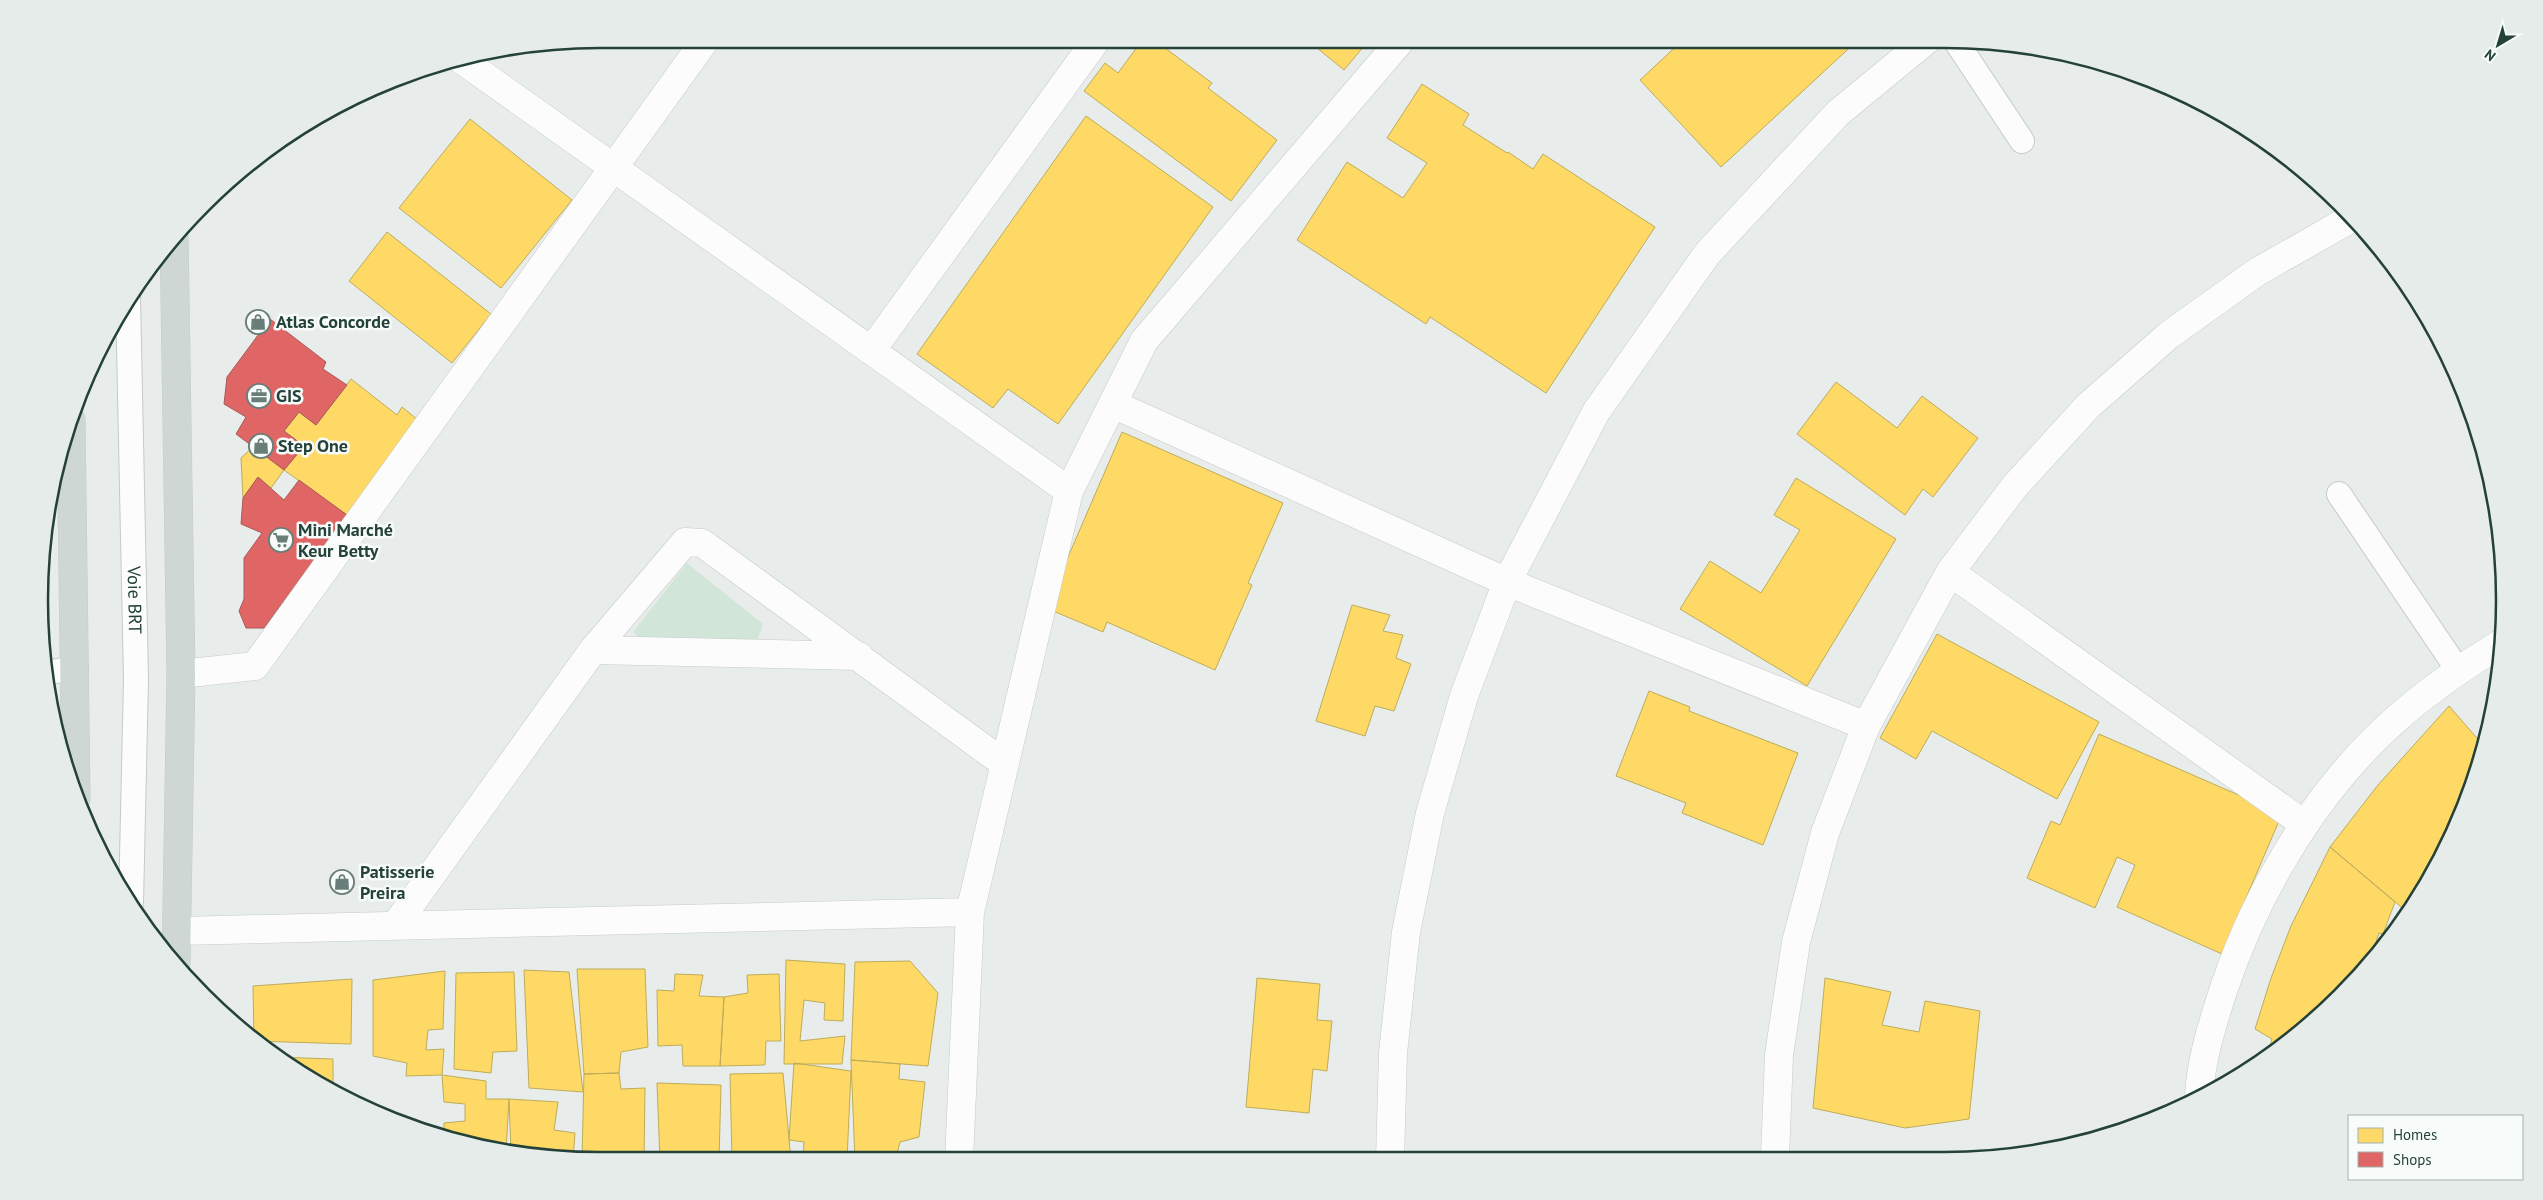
<svg xmlns="http://www.w3.org/2000/svg" width="2543" height="1200" font-family="'PT Sans',sans-serif">
  <style>
    .green { fill: #d1e6d8 }
    .homes { fill: #ffd966; stroke: #bdac59 }
    .shops { fill: #e06666; stroke: #a85b59 }
    .lines { fill: none; stroke-linecap: round; stroke-linejoin: round }
    .lane-casing { stroke: #c5cac8; stroke-width: 26 }
    .street-casing { stroke: #c5cac8; stroke-width: 29 }
    .primary-casing { stroke: #c3ccc9; stroke-width: 29 }
    .lane { stroke: #fcfcfc; stroke-width: 24 }
    .street { stroke: #fcfcfc; stroke-width: 28 }
    .primary { stroke: #cfd7d5; stroke-width: 28 }
    .labels { text-anchor: middle; stroke-width: 5; stroke-linejoin: round; paint-order: stroke }
    .poi-label { font-size: 18px; font-weight: bold; fill: #24423a; stroke: #f7fbf9; text-anchor: start }
    .street-label { font-size: 18px; fill: #24423a; stroke: #f7fbf9 }
    .rim { fill: none; stroke: #24423a; stroke-width: 2.5 }
  </style>
  <rect width="100%" height="100%" fill="#e8edeb"/>
  <!-- green -->
  <path class="green" d="M687,563L763,624L758,639L643,641L633,632Z"/>
  <!-- homes -->
  <path class="homes" d="M1143,39H1153L1212,83L1208,88L1277,140L1231,201L1084,91L1105,63L1118,73Z
    M1306,39H1370L1344,70Z
    M1684,39H1859L1721,167L1640,80Z
    M1422,84L1469,114L1463,125L1507,153L1508,152L1533,169L1543,154L1655,227L1546,393L1430,317L1426,324L1297,240L1347,162L1403,198L1427,163L1387,138Z
    M1086,116L1213,207L1058,424L1008,389L993,408L917,354Z
    M470,119L572,200L501,288L399,208Z
    M387,232L491,314L452,363L349,281Z
    M351,379L397,415L402,407L418,420L347,515L284,470L304,446L284,431L299,412L316,425Z
    M1836,382L1897,428L1922,396L1978,438L1933,497L1923,489L1905,515L1797,434Z
    M1122,432L1283,503L1248,583L1252,585L1215,670L1107,622L1103,632L1046,608Z
    M254,446L284,470L271,488L258,477L243,498L241,458Z
    M1796,478L1896,539L1807,686L1680,609L1710,561L1761,593L1800,530L1774,515Z
    M1352,605L1390,615L1383,631L1403,635L1396,658L1411,664L1394,711L1375,706L1365,736L1316,721Z
    M1937,634L2099,722L2057,799L1932,731L1916,759L1880,738Z
    M1649,691L1690,707L1689,711L1798,753L1763,845L1682,813L1686,803L1616,776Z
    M2449,706L2483,745L2461,815L2406,911L2330,847L2378,785Z
    M2099,734L2282,814L2222,954L2117,907L2135,865L2117,857L2095,908L2027,878L2051,821L2060,825Z
    M2330,847L2395,902L2383,934L2379,933L2370,960L2285,1045L2267,1056L2272,1039L2255,1029L2271,978L2291,926Z
    M786,960L845,964L843,1021L824,1020L825,1003L804,1000L800,1041L845,1036L842,1064H784Z
    M910,961L938,993L928,1066L851,1060L855,962Z
    M577,969H645L648,1047L621,1052L619,1073L584,1074Z
    M524,970L569,972L583,1092L529,1088Z
    M445,971L443,1029L428,1030L426,1050L444,1049L442,1075L406,1076L407,1063L373,1056V980Z
    M514,972L517,1051L493,1052L491,1073L454,1069L456,973Z
    M675,974L703,975L699,996L724,997L720,1066H683L682,1045L658,1046L657,990L674,991Z
    M779,974L781,1041H766L765,1065L720,1066L724,997L748,993L747,975Z
    M1257,978L1320,984L1317,1020L1332,1021L1327,1071L1313,1069L1309,1113L1246,1107Z
    M1825,978L1891,992L1882,1025L1919,1032L1925,1001L1980,1011L1969,1119L1905,1128L1813,1108Z
    M352,979L351,1044L254,1041L253,986Z
    M276,1057L333,1059V1091L288,1067Z
    M851,1060L900,1064L899,1079L925,1082L919,1137L900,1142L897,1154H878L877,1160H855Z
    M794,1063L851,1071L847,1160L803,1161L804,1142L789,1140Z
    M619,1073L621,1089L645,1088L644,1161L582,1159L584,1074Z
    M783,1073L791,1161H732L730,1074Z
    M442,1075L486,1081V1099H509L506,1152L490,1150L444,1136V1123L465,1121V1104L444,1102Z
    M657,1083L721,1085L719,1161H660Z
    M509,1099L558,1102L554,1130L575,1133L573,1159L511,1152Z"/>
  <!-- shops -->
  <path class="shops" d="M270,319L326,362L323,369L347,385L316,425L299,412L284,431L304,446L284,470L236,434L246,417L224,404L227,377Z
    M258,477L284,500L299,480L347,515L264,628H246L239,611L244,599V558L262,533L241,524L243,498Z"/>
  <g class="lines">
    <defs>
      <g id="lane">
        <path d="M1955,40L2022,141"/>
        <path id="s1" d="M128,298L136,679L131,903"/>
        <path d="M2339,494L2458,670"/>
        <path d="M44,673L76,668"/>
      </g>
      <path id="street" d="M459,58L1069,491
        M871,351L1097,39
        M1113,404L1507,582L1866,726
        M1950,572L2304,824
        M593,650L859,656
        M181,674L255,666L706,39
        M395,926L593,650L685,542L702,543L1005,764
        M178,931L970,912
        M2199,1095C2201,1059 2213,1022 2224,988C2259,886 2319,785 2402,714C2432,688 2466,665 2500,644
        M1775,1157L1779,1055L1796,942L1825,833L1866,726L1950,572L2015,486L2088,406L2169,335L2257,272L2352,218
        M1390,1159L1393,1053L1406,932L1430,813L1464,696L1507,582L1596,412L1707,254L1838,113L1928,39
        M959,1160L970,912L1069,491L1144,341L1402,39"/>
      <path id="primary" d="M174,235L181,674L176,964
        M71,420L76,799"/>
    </defs>
    <!-- lane casing -->
    <use href="#lane" class="lane-casing"/>
    <!-- street casing -->
    <use href="#street" class="street-casing"/>
    <!-- primary casing -->
    <use href="#primary" class="primary-casing"/>
    <!-- lane -->
    <use href="#lane" class="lane"/>
    <!-- street -->
    <use href="#street" class="street"/>
    <!-- primary -->
    <use href="#primary" class="primary"/>
  </g>
  <!-- icons -->
  <defs>
    <symbol id="shop-ring" viewBox="-11 -11 22 22"><circle r="9.5" fill="#f7fbf9" stroke="#697e78" stroke-width="1.5"/><path d="M-5-2.5h2.3a2.7 3.5 0 0 1 5.4 0H5L5.5 6h-11ZM-1.5-2.5h3a1.5 2.3 0 0 0-3 0Z" fill="#697e78"/></symbol>
    <symbol id="office-ring" viewBox="-11 -11 22 22"><circle r="9.5" fill="#f7fbf9" stroke="#697e78" stroke-width="1.5"/><path d="M-6-3h4V-5.5h4V-3h4V5H-6ZM-1-4.5V-3h2v-1.5ZM-6 0V1H6V0Z" fill="#697e78"/></symbol>
    <symbol id="supermarket-ring" viewBox="-11 -11 22 22"><circle r="9.5" fill="#f7fbf9" stroke="#697e78" stroke-width="1.5"/><path d="M-6-5.5h2.5l.6 2H6L4.5 2H-2.5L-4.4-4H-6ZM-1.5 3.2a1.3 1.3 0 1 0 .1 0ZM3 3.2a1.3 1.3 0 1 0 .1 0Z" fill="#697e78"/></symbol>
  </defs>
  <g fill-rule="evenodd">
    <use href="#shop-ring" x="244" y="308" width="28" height="28"/>
    <use href="#office-ring" x="245" y="382" width="28" height="28"/>
    <use href="#shop-ring" x="247" y="432" width="28" height="28"/>
    <use href="#supermarket-ring" x="267" y="526" width="28" height="28"/>
    <use href="#shop-ring" x="328" y="868" width="28" height="28"/>
  </g>
  <g class="labels">
    <!-- poi labels -->
    <g class="poi-label">
      <text x="276" y="328">Atlas Concorde</text>
      <text x="276" y="402">GIS</text>
      <text x="278" y="452">Step One</text>
      <text x="298" y="536">Mini Marché<tspan x="298" dy="21">Keur Betty</tspan></text>
      <text x="360" y="878">Patisserie<tspan x="360" dy="21">Preira</tspan></text>
    </g>
    <!-- street labels -->
    <g class="street-label">
      <text dy="6" stroke="none"><textPath href="#s1" startOffset="302">Voie BRT</textPath></text>
    </g>
  </g>
  <!-- crop -->
  <path d="M0 0H2543V1200H0ZM600 48H1944A552 552 0 0 1 2496 600V600A552 552 0 0 1 1944 1152H600A552 552 0 0 1 48 600V600A552 552 0 0 1 600 48Z" fill="#e6ecea" fill-rule="evenodd"/>
  <path class="rim" d="M600 48H1944A552 552 0 0 1 2496 600V600A552 552 0 0 1 1944 1152H600A552 552 0 0 1 48 600V600A552 552 0 0 1 600 48Z"/>
  <!-- legend -->
  <rect x="2348" y="1115" width="175" height="65" fill="#f7fbf9" stroke="#a3b1ad"/>
  <rect x="2358" y="1128" width="25" height="15" fill="#ffd966" stroke="#a3b1ad"/>
  <text x="2393" y="1140" font-size="15" fill="#24423a">Homes</text>
  <rect x="2358" y="1152" width="25" height="15" fill="#e06666" stroke="#a3b1ad"/>
  <text x="2393" y="1165" font-size="15" fill="#24423a">Shops</text>
  <!-- north arrow -->
  <g transform="translate(2498 45) rotate(218)" stroke="#f7fbf9" stroke-width="4" paint-order="stroke">
  <path d="M0-4L9 19L0 12L-9 19Z" fill="#24423a"/>
  <text y="-8" font-size="14" font-weight="bold" text-anchor="middle" fill="#24423a">N</text>
  </g>
</svg>
